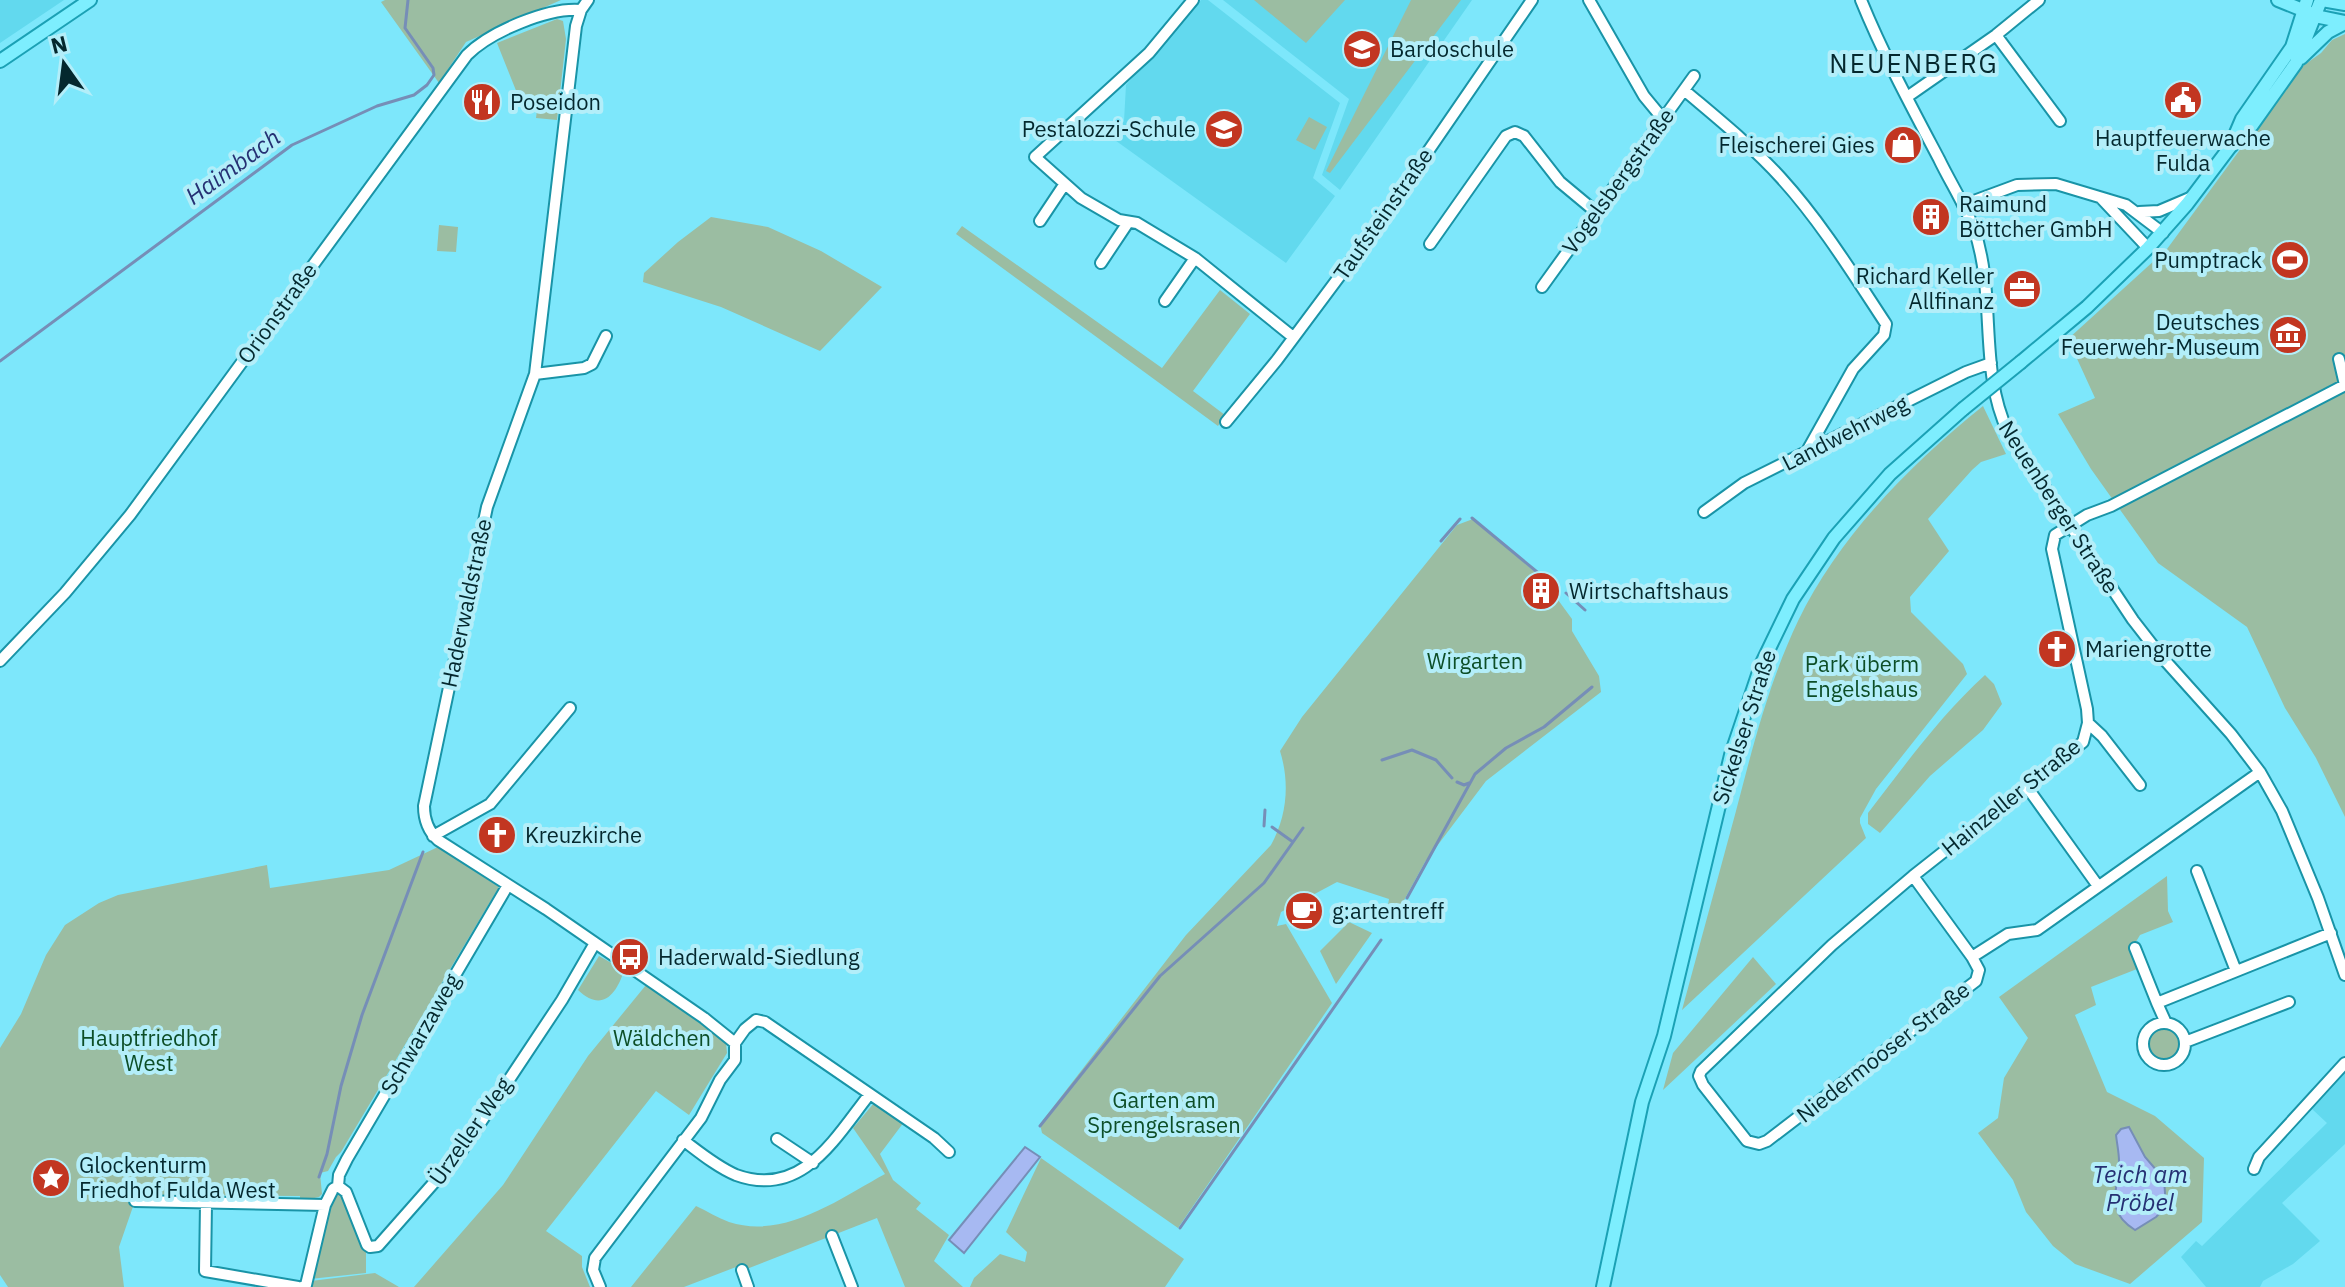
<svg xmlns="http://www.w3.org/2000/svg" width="2345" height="1287" font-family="'IBM Plex Sans',sans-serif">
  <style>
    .built { fill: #62d9ee }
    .green { fill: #9bbda2; fill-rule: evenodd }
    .water { fill: #a7b9f2; stroke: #768eb7; stroke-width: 2 }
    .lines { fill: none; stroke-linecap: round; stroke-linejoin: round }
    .stream { stroke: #768eb7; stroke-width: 3 }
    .minor-casing { stroke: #1994a7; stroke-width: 14 }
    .major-casing { stroke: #1ba1b5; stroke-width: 16 }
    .minor { stroke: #fff; stroke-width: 10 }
    .major { stroke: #7deefe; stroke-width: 12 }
    .major-bridge-casing { stroke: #1ba1b5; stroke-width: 16; stroke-linecap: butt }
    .major-bridge { stroke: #7deefe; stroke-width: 12 }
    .labels { text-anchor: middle; stroke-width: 8; stroke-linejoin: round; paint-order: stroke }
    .poi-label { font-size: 22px; fill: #04282e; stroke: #b3eef9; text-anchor: start }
    .street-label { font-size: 22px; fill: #04282e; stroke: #b3eef9 }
    .park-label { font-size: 22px; fill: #0d4e27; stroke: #b3eef9 }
    .water-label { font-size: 24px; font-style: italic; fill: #253073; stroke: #b3eef9 }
    .quarter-label { font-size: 26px; letter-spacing: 2px; fill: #04282e; stroke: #b3eef9 }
  </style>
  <rect width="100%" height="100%" fill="#7de7fb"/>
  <!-- built -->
  <path class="built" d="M0,0H64L0,43Z
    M1201,0H1208L1340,103L1313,178L1335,196L1286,263L1112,138L1124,121L1126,85Z
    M1223,0H1472L1340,190L1322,175L1349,99Z
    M2345,1072V1144L2282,1203L2320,1241L2293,1264L2263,1281L2260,1287H2206L2181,1257L2196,1241L2202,1246L2327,1123L2312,1109Z"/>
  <!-- green -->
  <path class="green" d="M385,0H561L466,42L439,83L381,2Z
    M1254,0H1345L1306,43Z
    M1411,0H1461L1330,173L1326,171Z
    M557,19L563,21L566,39L557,120L536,118L537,110L521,103L497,43Z
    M2345,34V817L2316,758L2285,708L2247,627L2158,563L2091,469L2058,414L2095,398L2068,339L2167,249L2300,68L2321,53L2332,40Z
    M1309,117L1327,127L1315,150L1296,140Z
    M711,217L768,227L821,251L882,287L820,351L721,307L643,282L644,273L678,242Z
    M439,225L458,227L456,252L437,251Z
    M962,226L1162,368L1220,290L1250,314L1193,391L1225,415L1218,426L956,234Z
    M1983,406L2006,454L1981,462L1972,470L1928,519L1949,551L1910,597L1911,612L1963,664L1967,674L1876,789L1860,818V823L1866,838L1682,1010C1700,944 1718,877 1736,811C1753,746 1769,682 1798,621C1839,536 1910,465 1983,406Z
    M1473,519L1542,578L1572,619V631L1599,676L1601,692L1486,781L1425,862L1397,913L1387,911L1389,899L1337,882L1281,912L1277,926L1286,924L1332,1003L1178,1228L1042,1133L1040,1124L1186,935L1271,845C1287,816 1290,783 1280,751L1282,748L1302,717L1457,525Z
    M1985,675L1994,684L2002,704L1983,730L1930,776L1880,833L1868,824V813C1905,765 1940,716 1985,675Z
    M438,847L499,887L341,1152L336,1157L328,1171L320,1173L322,1194L319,1197L300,1201V1196L137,1195L119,1247L124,1287H8L0,1275V1048L21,1014L46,955L65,925L99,903L118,895L267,865L270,888L389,870Z
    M2167,876L2168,911L2173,922L2140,935L2131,950L2137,969L2091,987L2096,1005L2075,1015L2107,1092L2155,1116L2204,1158L2202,1222L2130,1284L2075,1264L2053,1246L2026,1212L2013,1180L1978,1133L1998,1118L2004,1078L2028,1038L1999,997ZM2129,1127L2145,1157L2164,1179L2115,1181Z
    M1349,922L1372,933L1336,984L1320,951Z
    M599,956L624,970C617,994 602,1013 578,990Z
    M1753,957L1776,984L1663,1090L1673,1053Z
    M646,985L722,1039L726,1043L727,1053L689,1115L656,1091L546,1231L582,1256V1267L590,1287H414L503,1185L588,1056Z
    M2148 1043a16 16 0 1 1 32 0a16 16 0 1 1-32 0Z
    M874,1103L904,1122L880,1154L893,1180L921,1203L916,1209L949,1235L934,1261L963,1287H905L877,1218L739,1272L736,1267L684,1287H631L696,1206C707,1211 718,1218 729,1222C784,1240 839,1199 885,1174L853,1128Z
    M1041,1158L1184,1259L1165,1287H970L974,1278L1000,1254L1025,1262L1027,1252L1006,1232Z
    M336,1193L343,1195L366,1252V1273L310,1279L332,1197Z
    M375,1273L399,1287H309L311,1281Z"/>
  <!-- water -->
  <path class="water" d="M2129,1127L2145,1157L2164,1179L2166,1207L2156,1217L2135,1230C2103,1210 2119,1190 2119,1161C2119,1153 2117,1144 2116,1135L2121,1129Z
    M1025,1147L1040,1157L964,1253L949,1240Z"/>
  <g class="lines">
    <!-- stream -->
    <path class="stream" d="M0,361L292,145L377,106L414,95L427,85L434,75L433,68L405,28L408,0
      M1472,518L1542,576
      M1441,541L1460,519
      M1566,593L1585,610
      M1382,760L1412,750L1436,760L1452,778
      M1457,782L1464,785L1469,783
      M1264,826L1265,810
      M1272,827L1293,842
      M1407,898L1475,774L1506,748L1544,727L1592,687
      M1040,1126L1160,976L1264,883L1303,828
      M319,1177L327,1154L341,1086L362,1015L423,852
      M1180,1228L1381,940"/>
    <defs>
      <path id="minor" d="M588,0L581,10L576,26L535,374L487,507L424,806C424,820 428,831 438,840L546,909L704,1018L735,1043
        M1193,0L1149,53L1035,157L1081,198L1119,220L1137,223L1195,258L1293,337
        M1589,0L1644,96L1663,119
        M1861,0C1883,54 1911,106 1939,159C1950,182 1965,205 1974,229C1997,295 1978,369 2008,432L2133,620L2161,656L2231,734L2260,772L2282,811L2318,898L2345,975
        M1996,35L2060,121
        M1684,90C1717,118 1752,146 1781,178C1821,222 1853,274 1886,324L1884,335L1853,369L1806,453
        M1907,97L1996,35L2039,0
        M2101,198L2148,248
        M1963,205L2017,185L2056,184L2126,205L2163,233
        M2139,212L2159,211L2192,197
        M1040,221L1064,185
        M1430,244L1506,136L1515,132L1524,136L1560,182L1596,212
        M1101,263L1127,224
        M1542,287L1694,76
        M1165,301L1195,258
        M535,374L584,368L592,364L606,336
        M1226,422L1277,360L1374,230L1532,0
        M1704,512L1744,483L1966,372L1991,363
        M0,661L65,593L130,515L467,55C490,32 548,7 581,10
        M2088,723L2102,736L2140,785
        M2027,787L2098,886
        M433,836L490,804L570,708
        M2197,871L2236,971
        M1913,876L1972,957L1979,970L1976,981L1767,1141L1759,1144L1747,1141L1703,1085L1699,1076L1701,1071L1832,945L1913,876L2083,742L2088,723L2087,709L2052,549L2055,535L2087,515L2111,506L2345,385L2339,359
        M2135,948L2157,1003
        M1972,957L2008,934L2037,930L2260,772
        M2166,1023L2157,1003L2331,933
        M2143 1044a21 21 0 1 1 42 0a21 21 0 1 1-42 0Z
        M2185,1042L2289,1002
        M777,1139L813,1163
        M683,1140C699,1152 717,1167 736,1175C802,1199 835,1138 869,1095
        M2254,1169L2259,1157L2345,1063
        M338,1186L346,1192L367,1245L370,1247L378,1246L461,1152L562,1000L595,943
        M338,1186L339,1175L347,1159L508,885
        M135,1201L325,1205L333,1189L338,1186
        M206,1204L205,1271L298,1287
        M832,1236L852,1287
        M742,1270L748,1287
        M302,1287L306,1285L325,1205
        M600,1287L593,1270L595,1258L701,1118L720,1080L735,1060V1043L745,1029L756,1020L765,1022L934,1138L949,1152"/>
      <path id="major" d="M2278,0L2320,17L2345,22
        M2322,0L2345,4
        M2301,58L2328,32L2345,23
        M0,61L90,0
        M2233,140L2242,119L2292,47L2307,0
        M2021,362L2087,307L2148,248L2187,204L2230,147L2252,125L2296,63L2321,0
        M1603,1287L1642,1102L1664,1036L1731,755L1762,663L1793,599L1834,538L1890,474L1963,409"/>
    </defs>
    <!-- minor casing -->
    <use href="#minor" class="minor-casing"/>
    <!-- major casing -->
    <use href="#major" class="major-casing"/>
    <!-- minor -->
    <use href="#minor" class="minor"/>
    <!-- major -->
    <use href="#major" class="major"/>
    <defs>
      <path id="major-bridge" d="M1963,409L2021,362"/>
    </defs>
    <!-- major-bridge casing -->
    <use href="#major-bridge" class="major-bridge-casing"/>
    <!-- major-bridge -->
    <use href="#major-bridge" class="major-bridge"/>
  </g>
  <!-- icons -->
  <defs>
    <symbol id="school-disc" viewBox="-11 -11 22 22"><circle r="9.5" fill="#c23621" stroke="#b3eef9"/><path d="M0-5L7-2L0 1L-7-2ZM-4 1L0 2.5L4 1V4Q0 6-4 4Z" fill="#fff"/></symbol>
    <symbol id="civic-disc" viewBox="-11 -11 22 22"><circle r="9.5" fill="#c23621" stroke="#b3eef9"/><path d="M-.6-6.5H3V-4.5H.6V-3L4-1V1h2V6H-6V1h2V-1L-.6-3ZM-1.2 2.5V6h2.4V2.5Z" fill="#fff"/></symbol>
    <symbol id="restaurant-disc" viewBox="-11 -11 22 22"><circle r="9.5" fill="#c23621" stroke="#b3eef9"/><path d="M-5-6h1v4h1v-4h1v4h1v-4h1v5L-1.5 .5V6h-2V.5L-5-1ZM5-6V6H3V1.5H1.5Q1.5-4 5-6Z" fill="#fff"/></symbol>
    <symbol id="shop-disc" viewBox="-11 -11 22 22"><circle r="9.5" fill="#c23621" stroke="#b3eef9"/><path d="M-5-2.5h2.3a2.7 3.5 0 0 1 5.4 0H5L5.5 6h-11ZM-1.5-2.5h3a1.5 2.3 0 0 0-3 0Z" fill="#fff"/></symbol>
    <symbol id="building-disc" viewBox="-11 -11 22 22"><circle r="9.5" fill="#c23621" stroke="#b3eef9"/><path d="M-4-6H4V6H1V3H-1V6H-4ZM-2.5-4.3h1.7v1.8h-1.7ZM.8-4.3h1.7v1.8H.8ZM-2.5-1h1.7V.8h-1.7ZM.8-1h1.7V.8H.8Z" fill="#fff"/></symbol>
    <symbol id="stadium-disc" viewBox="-11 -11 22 22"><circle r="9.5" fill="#c23621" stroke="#b3eef9"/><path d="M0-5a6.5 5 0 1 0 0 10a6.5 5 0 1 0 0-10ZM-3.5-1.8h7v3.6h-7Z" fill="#fff"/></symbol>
    <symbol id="office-disc" viewBox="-11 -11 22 22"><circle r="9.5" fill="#c23621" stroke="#b3eef9"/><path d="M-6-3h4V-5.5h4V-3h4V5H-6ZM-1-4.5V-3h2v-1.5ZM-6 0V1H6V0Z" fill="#fff"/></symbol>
    <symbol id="museum-disc" viewBox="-11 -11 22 22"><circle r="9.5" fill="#c23621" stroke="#b3eef9"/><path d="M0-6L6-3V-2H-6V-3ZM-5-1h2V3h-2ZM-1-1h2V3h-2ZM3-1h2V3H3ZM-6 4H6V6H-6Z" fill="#fff"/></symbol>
    <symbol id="church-disc" viewBox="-11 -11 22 22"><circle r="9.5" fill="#c23621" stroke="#b3eef9"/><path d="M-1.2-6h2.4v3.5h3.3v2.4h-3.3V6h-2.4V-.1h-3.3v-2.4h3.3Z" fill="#fff"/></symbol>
    <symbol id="cafe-disc" viewBox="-11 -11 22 22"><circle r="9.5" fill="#c23621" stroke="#b3eef9"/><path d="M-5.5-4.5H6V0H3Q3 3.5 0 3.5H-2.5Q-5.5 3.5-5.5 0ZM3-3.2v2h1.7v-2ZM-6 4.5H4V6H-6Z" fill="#fff"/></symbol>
    <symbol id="bus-disc" viewBox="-11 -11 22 22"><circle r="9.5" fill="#c23621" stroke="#b3eef9"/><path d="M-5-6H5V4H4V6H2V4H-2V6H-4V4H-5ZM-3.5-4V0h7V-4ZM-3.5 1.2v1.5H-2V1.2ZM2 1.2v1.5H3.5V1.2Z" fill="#fff"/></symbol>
    <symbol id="sight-disc" viewBox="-11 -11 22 22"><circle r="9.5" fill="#c23621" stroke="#b3eef9"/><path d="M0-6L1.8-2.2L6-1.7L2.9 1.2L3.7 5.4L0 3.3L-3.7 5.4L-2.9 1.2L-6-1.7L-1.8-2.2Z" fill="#fff"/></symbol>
  </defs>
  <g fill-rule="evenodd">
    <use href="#school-disc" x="1340" y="27" width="44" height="44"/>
    <use href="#civic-disc" x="2161" y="78" width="44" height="44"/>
    <use href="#restaurant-disc" x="460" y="80" width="44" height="44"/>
    <use href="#school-disc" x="1202" y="107" width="44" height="44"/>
    <use href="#shop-disc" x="1881" y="123" width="44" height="44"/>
    <use href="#building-disc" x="1909" y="195" width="44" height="44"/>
    <use href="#stadium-disc" x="2268" y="238" width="44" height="44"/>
    <use href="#office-disc" x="2000" y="267" width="44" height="44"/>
    <use href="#museum-disc" x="2266" y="313" width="44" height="44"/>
    <use href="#building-disc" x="1519" y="569" width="44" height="44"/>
    <use href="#church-disc" x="2035" y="627" width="44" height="44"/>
    <use href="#church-disc" x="475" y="813" width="44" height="44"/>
    <use href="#cafe-disc" x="1282" y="889" width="44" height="44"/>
    <use href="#bus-disc" x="608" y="935" width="44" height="44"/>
    <use href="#sight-disc" x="29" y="1156" width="44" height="44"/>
  </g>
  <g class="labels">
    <!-- poi labels -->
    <g class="poi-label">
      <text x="1390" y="57">Bardoschule</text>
      <text x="510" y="110">Poseidon</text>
      <text x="1196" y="137" text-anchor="end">Pestalozzi-Schule</text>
      <text x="2183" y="146" text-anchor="middle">Hauptfeuerwache<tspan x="2183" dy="25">Fulda</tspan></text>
      <text x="1875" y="153" text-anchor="end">Fleischerei Gies</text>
      <text x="1959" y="212">Raimund<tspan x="1959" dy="25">Böttcher GmbH</tspan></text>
      <text x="2262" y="268" text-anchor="end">Pumptrack</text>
      <text x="1994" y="284" text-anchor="end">Richard Keller<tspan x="1994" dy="25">Allfinanz</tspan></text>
      <text x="2260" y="330" text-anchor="end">Deutsches<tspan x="2260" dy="25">Feuerwehr-Museum</tspan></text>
      <text x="1569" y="599">Wirtschaftshaus</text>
      <text x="2085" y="657">Mariengrotte</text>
      <text x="525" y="843">Kreuzkirche</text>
      <text x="1332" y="919">g:artentreff</text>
      <text x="658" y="965">Haderwald-Siedlung</text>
      <text x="79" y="1173">Glockenturm<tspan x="79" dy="25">Friedhof Fulda West</tspan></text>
    </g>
    <!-- street labels -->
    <g class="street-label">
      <text transform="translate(1618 181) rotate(-54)" y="8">Vogelsbergstraße</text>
      <text transform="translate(1383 214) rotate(-55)" y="8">Taufsteinstraße</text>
      <text transform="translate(277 313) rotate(-54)" y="8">Orionstraße</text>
      <text transform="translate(1845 433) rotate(-27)" y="8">Landwehrweg</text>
      <text transform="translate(2059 507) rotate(57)" y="8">Neuenberger Straße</text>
      <text transform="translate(466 603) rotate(-78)" y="8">Haderwaldstraße</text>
      <text transform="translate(1744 727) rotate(-72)" y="8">Sickelser Straße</text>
      <text transform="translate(2011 797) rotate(-39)" y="8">Hainzeller Straße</text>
      <text transform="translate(420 1034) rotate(-60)" y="8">Schwarzaweg</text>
      <text transform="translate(1883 1052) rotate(-38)" y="8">Niedermooser Straße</text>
      <text transform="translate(470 1131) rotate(-55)" y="8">Ürzeller Weg</text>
    </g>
    <!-- park labels -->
    <g class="park-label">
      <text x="1475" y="669">Wirgarten</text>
      <text x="1862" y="672">Park überm<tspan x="1862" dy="25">Engelshaus</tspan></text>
      <text x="149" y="1046">Hauptfriedhof<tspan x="149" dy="25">West</tspan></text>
      <text x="662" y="1046">Wäldchen</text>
      <text x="1164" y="1108">Garten am<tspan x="1164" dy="25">Sprengelsrasen</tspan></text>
    </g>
    <!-- water labels -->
    <g class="water-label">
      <text transform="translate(233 167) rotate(-36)" y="8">Haimbach</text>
      <text x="2140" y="1183">Teich am<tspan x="2140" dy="28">Pröbel</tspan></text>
    </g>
    <!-- quarter labels -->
    <g class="quarter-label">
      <text x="1914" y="73">NEUENBERG</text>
    </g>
  </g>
  <!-- north arrow -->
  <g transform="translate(64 64) rotate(346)" stroke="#b3eef9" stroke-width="6" paint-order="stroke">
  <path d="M0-6L14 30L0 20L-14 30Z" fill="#04282e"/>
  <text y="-12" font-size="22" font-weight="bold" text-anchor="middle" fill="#04282e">N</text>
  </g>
</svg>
